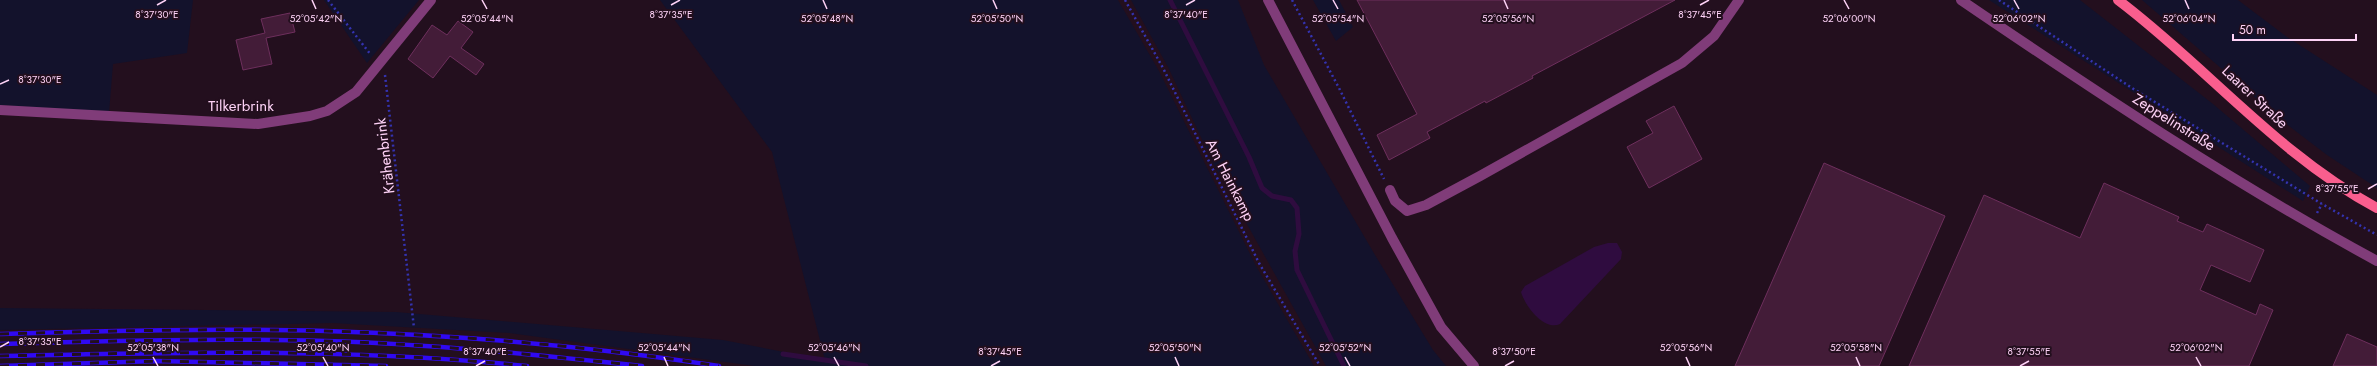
<svg xmlns="http://www.w3.org/2000/svg" width="2377" height="366" font-family="Jost,sans-serif">
  <style>
    .green { fill: #13122c }
    .water { fill: #2f0c3f }
    .lines { fill: none; stroke-linecap: round; stroke-linejoin: round }
    .stream { stroke: #2f0c3f; stroke-width: 5 }
    .building { fill: #431c38; stroke: #6e2f5d }
    .path { stroke: #3433b0; stroke-width: 2.5; stroke-dasharray: 2 3; stroke-linecap: butt }
    .minor { stroke: #803c79; stroke-width: 10 }
    .major { stroke: #f95e8e; stroke-width: 10 }
    .rail-casing { stroke: #3009f2; stroke-width: 4.5 }
    .rail { stroke: #230f1e; stroke-width: 3; stroke-dasharray: 9; stroke-linecap: butt }
    .ticks { fill: none; stroke: #fdd2f6; stroke-width: 1.5 }
    .labels { text-anchor: middle; stroke-width: 4; stroke-linejoin: round; paint-order: stroke }
    .street-label { font-size: 15px; fill: #fdd2f6; stroke: #230f1e }
    .ticks-label { font-size: 10px; text-anchor: middle; fill: #fdd2f6; stroke: #230f1e; stroke-width: 4; stroke-linejoin: round; paint-order: stroke }
  </style>
  <rect width="100%" height="100%" fill="#230f1e"/>
  <!-- green -->
  <path class="green" d="M0,0H193L187,53L113,64L109,113L0,105Z
    M324,0H419L367,63Z
    M660,0H1118L1159,71L1256,266L1314,366H755L509,333L332,323L0,330V308L396,312L723,340L825,360L772,152Z
    M1131,0H1238L1264,65L1375,255L1433,350L1446,366H1326L1214,165L1168,67Z
    M1313,0H1339L1353,27L1336,41Z
    M1989,0H2080L2213,104L2310,186L2303,201Z
    M2142,0H2238L2287,37L2377,95V188L2327,155L2281,120Z"/>
  <!-- water -->
  <path class="water" d="M1608,243H1617L1622,252L1621,259L1560,324C1544,331 1525,306 1521,292L1525,286L1594,247Z"/>
  <g class="lines">
    <!-- stream -->
    <path class="stream" d="M1170,0L1249,157L1262,188L1272,196L1291,200L1297,208L1299,234L1295,251L1297,270L1344,366
      M783,354L866,366"/>
  </g>
  <!-- building -->
  <path class="building" d="M1357,0H1675L1532,76L1533,78L1486,103L1485,101L1427,132L1430,138L1389,160L1377,135L1417,114Z
    M290,13L295,32L266,38L272,64L243,70L236,40L265,33L261,19Z
    M458,21L473,32L461,48L484,64L476,75L450,56L433,78L408,59L432,25L447,35Z
    M1674,106L1702,159L1649,188L1627,147L1653,133L1646,121Z
    M1824,163L1945,216L1879,366H1735Z
    M2104,183L2179,217L2177,221L2203,232L2207,224L2264,250L2250,282L2211,265L2200,290L2256,315L2260,304L2273,310L2249,366H1909L1984,195L2080,238Z
    M2347,334L2377,347V366H2333Z"/>
  <g class="lines">
    <!-- path -->
    <path class="path" d="M328,0L371,55
      M1125,0L1163,68L1259,263L1320,366
      M1292,0L1339,88L1384,179
      M1999,0L2132,88L2322,204L2377,235
      M385,75L414,328
      M2317,213L2322,204"/>
    <!-- minor -->
    <path class="minor" d="M1268,0L1392,238L1441,327L1474,366
      M1961,0C2096,92 2233,183 2377,261
      M0,110L258,124L310,116L327,111L356,92L431,0
      M1390,190L1395,201L1407,211L1426,205L1480,176L1682,63L1714,36L1739,0"/>
    <!-- major -->
    <path class="major" d="M2118,0C2207,67 2278,155 2377,208"/>
    <defs>
      <path id="rail" d="M0,334C109,331 217,328 326,331C457,335 590,346 719,366
        M0,344C109,341 217,338 326,341C432,344 537,355 642,366
        M0,356C176,352 352,348 527,366
        M0,366L157,361L386,366"/>
    </defs>
    <!-- rail casing -->
    <use href="#rail" class="rail-casing"/>
    <!-- rail -->
    <use href="#rail" class="rail"/>
  </g>
  <!-- ticks -->
  <path class="ticks" d="M312,0L316,9M482,0L487,9M823,0L827,9M993,0L997,9M1333,0L1338,9M1504,0L1508,9M1844,0L1849,9M2014,0L2019,9M2185,0L2189,9M157,5L166,0M671,5L680,0M1186,5L1195,0M1700,5L1709,0M0,84L9,80M2368,189L2377,184M0,347L9,342M153,357L158,366M323,357L328,366M664,357L668,366M834,357L839,366M1175,357L1179,366M1345,357L1350,366M1686,357L1690,366M1856,357L1860,366M2196,357L2201,366M476,366L485,361M991,366L1000,361M1505,366L1514,361M2020,366L2029,361"/>
  <g class="labels">
    <!-- street labels -->
    <g class="street-label">
      <text transform="translate(2255 97) rotate(43)" y="5">Laarer Straße</text>
      <text x="241" y="111">Tilkerbrink</text>
      <text transform="translate(2174 122) rotate(32)" y="5">Zeppelinstraße</text>
      <text transform="translate(385 156) rotate(-97)" y="5">Krähenbrink</text>
      <text transform="translate(1230 180) rotate(63)" y="5">Am Hainkamp</text>
    </g>
  </g>
  <g class="ticks-label">
    <text x="157" y="18">8°37'30"E</text>
    <text x="671" y="18">8°37'35"E</text>
    <text x="1186" y="18">8°37'40"E</text>
    <text x="1700" y="18">8°37'45"E</text>
    <text x="316" y="22">52°05'42"N</text>
    <text x="487" y="22">52°05'44"N</text>
    <text x="827" y="22">52°05'48"N</text>
    <text x="997" y="22">52°05'50"N</text>
    <text x="1338" y="22">52°05'54"N</text>
    <text x="1508" y="22">52°05'56"N</text>
    <text x="1849" y="22">52°06'00"N</text>
    <text x="2019" y="22">52°06'02"N</text>
    <text x="2189" y="22">52°06'04"N</text>
    <text x="40" y="83">8°37'30"E</text>
    <text x="2337" y="192">8°37'55"E</text>
    <text x="40" y="345">8°37'35"E</text>
    <text x="153" y="351">52°05'38"N</text>
    <text x="323" y="351">52°05'40"N</text>
    <text x="664" y="351">52°05'44"N</text>
    <text x="834" y="351">52°05'46"N</text>
    <text x="1175" y="351">52°05'50"N</text>
    <text x="1345" y="351">52°05'52"N</text>
    <text x="1686" y="351">52°05'56"N</text>
    <text x="1856" y="351">52°05'58"N</text>
    <text x="2196" y="351">52°06'02"N</text>
    <text x="485" y="355">8°37'40"E</text>
    <text x="1000" y="355">8°37'45"E</text>
    <text x="1514" y="355">8°37'50"E</text>
    <text x="2029" y="355">8°37'55"E</text>
  </g>
  <!-- scale -->
  <path d="M2233 34v6h123v-6" fill="none" stroke="#fdd2f6" stroke-width="2"/>
  <text x="2239" y="34" font-size="12" fill="#fdd2f6" stroke="#230f1e" stroke-width="3" paint-order="stroke">50 m</text>
</svg>
